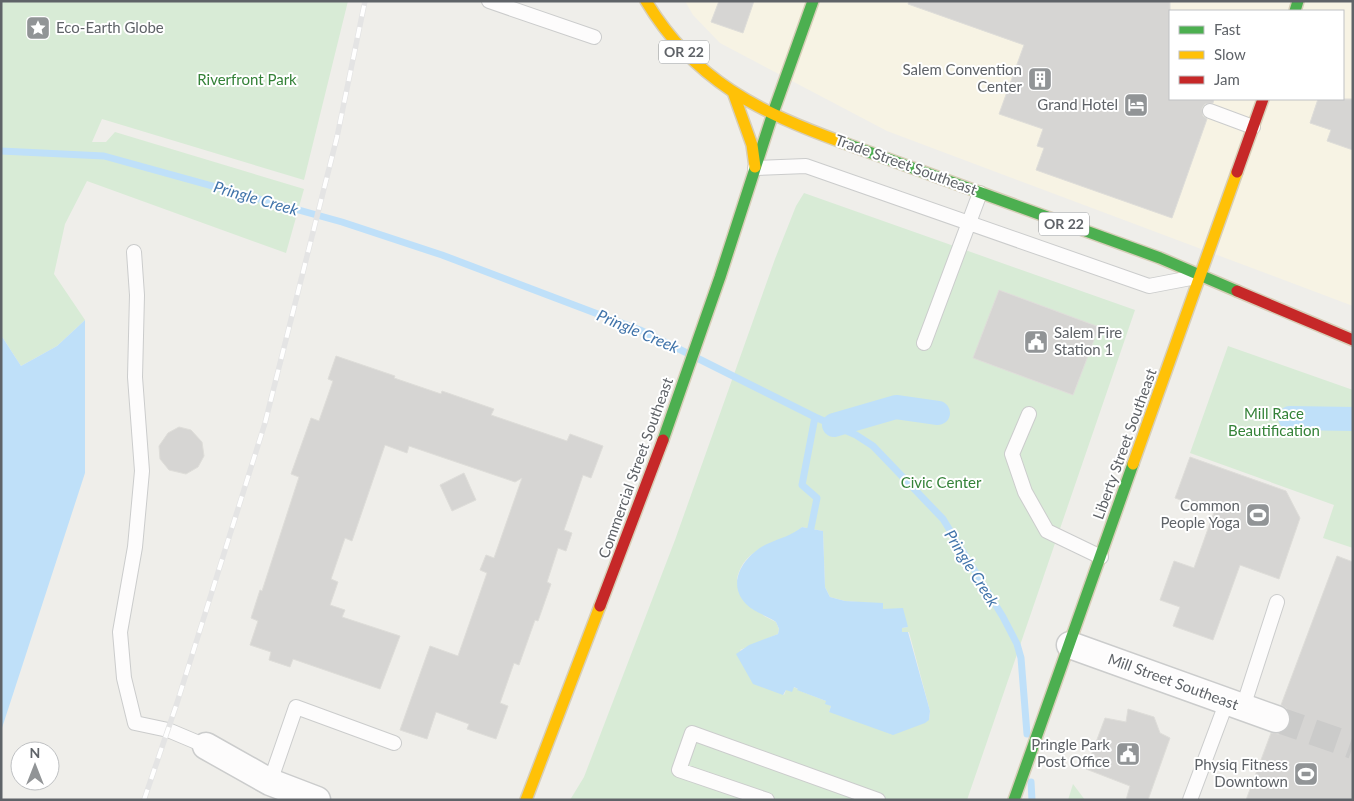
<svg xmlns="http://www.w3.org/2000/svg" width="1354" height="801" font-family="Lato,sans-serif">
  <style>
    .commercial { fill: #f7f3e4; fill-rule: evenodd }
    .green { fill: #d8ebd6; fill-rule: evenodd }
    .water { fill: #bfe0f9 }
    .lines { fill: none; stroke-linecap: round; stroke-linejoin: round }
    .stream { stroke: #bfe0f9; stroke-width: 7 }
    .canal { stroke: #bfe0f9; stroke-width: 24 }
    .building { fill: #d6d5d3; stroke: #deddd9 }
    .street-tunnel { stroke: #cbcbca; stroke-width: 26; stroke-dasharray: 26 13; stroke-linecap: butt }
    .lane-casing { stroke: #cbcccc; stroke-width: 16 }
    .street-casing { stroke: #cbcccc; stroke-width: 29 }
    .fast-casing { stroke: #d7ceb8; stroke-width: 14 }
    .slow-casing { stroke: #d7ceb8; stroke-width: 14 }
    .jam-casing { stroke: #d7ceb8; stroke-width: 14 }
    .lane { stroke: #fdfcfc; stroke-width: 14 }
    .street { stroke: #fdfcfc; stroke-width: 26 }
    .fast { stroke: #4caf50; stroke-width: 11 }
    .slow { stroke: #ffc107; stroke-width: 11 }
    .jam { stroke: #c62828; stroke-width: 11 }
    .rail-casing { stroke: #e4e4e4; stroke-width: 5.5 }
    .rail { stroke: #fff; stroke-width: 4; stroke-dasharray: 11; stroke-linecap: butt }
    .labels { text-anchor: middle; stroke-width: 4; stroke-linejoin: round; paint-order: stroke }
    .shield { fill: #fff; stroke: #8f9295; stroke-width: 1 }
    .shield-label { font-size: 14px; font-weight: bold; fill: #5f6368 }
    .poi-label { font-size: 15px; fill: #5f6368; stroke: #fff; text-anchor: end }
    .park-label { font-size: 15px; fill: #348238; stroke: #fff }
    .street-label { font-size: 15px; fill: #5f6368; stroke: #fff }
    .water-label { font-size: 16px; font-style: italic; fill: #4174aa; stroke: #fff }
  </style>
  <rect width="100%" height="100%" fill="#efeeea"/>
  <!-- commercial -->
  <path class="commercial" d="M685,1H1353V306L887,131L720,43L693,15ZM1170,11H1343V99H1170Z"/>
  <!-- green -->
  <path class="green" d="M1,1H348L304,180L102,119L92,142H106L115,132L304,189L286,253L87,181L65,224L54,274L85,320L57,346L21,366L1,335Z
    M804,193L1135,310L967,800H570L584,777L675,540L775,259L796,206ZM999,290L1099,327L1073,395L974,358ZM802,527L823,531L825,587L830,597L845,601L883,604V609L908,627L902,628V632H909L930,711L929,720L829,712L831,706L826,701L798,690V689L793,687L786,690L784,695L740,650L778,634L779,629L776,622L764,616L737,579C745,543 779,548 802,527Z
    M1228,346L1353,390V548L1323,538L1334,505L1190,453Z
    M1073,784L1085,800H1068Z"/>
  <!-- water -->
  <path class="water" d="M85,320V473L1,731V335L21,366L57,346Z
    M802,527L823,531L825,587L830,597L845,601L883,603V609L903,608L908,627L902,628V632H908L930,711L929,720L925,723L893,735L829,712L831,706L825,704L826,701L797,690L798,689L794,687L792,692L786,690L783,695L753,684L736,654L749,645L778,634L779,629L776,622C766,615 755,613 746,604C725,582 745,555 767,544C780,538 791,536 802,527Z"/>
  <g class="lines">
    <!-- stream -->
    <path class="stream" d="M1,151L104,156L342,222L442,255L640,330L687,353
      M697,358L815,417L856,435L873,446L943,519L1003,617L1017,644L1021,658L1027,734
      M811,528L817,498L802,485L815,417
      M1031,782L1032,800"/>
    <!-- canal -->
    <path class="canal" d="M1290,418L1353,419
      M834,425L896,407L938,413"/>
  </g>
  <!-- building -->
  <path class="building" d="M719,1H754L743,33L711,22Z
    M909,1H1170V99H1214L1213,103L1205,104L1202,108L1203,116L1207,119L1172,218L1036,170L1044,148L1037,146L1043,129L999,114L1024,45L908,4Z
    M1318,99H1353V150L1327,141L1331,130L1310,123Z
    M999,290L1099,327L1073,395L973,358Z
    M336,356L395,376L394,378L441,394L442,391L494,409L491,415L567,441L570,434L603,446L591,478L583,475L564,530L572,533L566,551L558,548L547,582L551,584L538,621L535,620L519,665L514,663L500,703L508,706L496,739L467,729L469,724L436,712L427,739L400,730L430,646L458,656L487,573L480,570L486,555L494,558L522,478L515,482L409,446L407,453L385,445L352,541L345,538L331,579L338,582L330,605L345,610L342,617L400,636L380,689L293,659L290,667L269,660L271,652L250,645L258,621L251,618L260,590L262,591L299,477L291,474L311,418L319,421L333,381L328,379Z
    M179,427L191,430L202,442L204,456L198,467L186,474L169,470L160,459L159,446L168,433Z
    M1190,457L1286,491L1300,518L1279,579L1240,565L1213,640L1173,626L1180,607L1160,600L1174,561L1194,568L1214,512L1175,498Z
    M464,473L476,500L452,511L440,485Z
    M1337,556L1353,562V800H1246L1271,733L1279,734L1286,730L1290,724L1291,716L1287,709L1281,705Z
    M1128,709L1154,717L1160,733L1170,738L1148,800H1126L1130,786L1086,769L1105,718L1126,722Z"/>
  <g class="lines">
    <!-- street-tunnel -->
    <path class="street-tunnel" d="M1276,719L1353,746"/>
    <defs>
      <path id="lane" d="M489,1L594,37
        M1210,111L1253,127
        M755,168L806,166L1149,286L1196,277
        M134,252L137,295L135,377L142,471L135,547L120,632L124,678L135,723L168,730L206,746
        M924,343L980,193
        M1029,414L1012,454L1025,492L1047,531L1101,557
        M1243,707L1277,602
        M270,782L296,707L394,743
        M767,800L679,770L692,733L878,800
        M1190,800L1227,701"/>
      <path id="street" d="M1070,645L1276,719
        M206,746L270,782L317,800"/>
      <path id="fast" d="M1295,11L1298,1
        M844,143L1160,258L1237,291
        M663,440L720,277L773,113L813,1
        M1014,800L1133,464"/>
      <path id="slow" d="M646,1C694,81 759,112 844,143
        M733,92L752,145L755,167
        M1133,464L1237,172
        M526,800L600,606"/>
      <path id="jam" d="M1237,172L1263,99
        M1237,291L1353,340
        M600,606L663,440"/>
    </defs>
    <!-- lane casing -->
    <use href="#lane" class="lane-casing"/>
    <!-- street casing -->
    <use href="#street" class="street-casing"/>
    <!-- fast casing -->
    <use href="#fast" class="fast-casing"/>
    <!-- slow casing -->
    <use href="#slow" class="slow-casing"/>
    <!-- jam casing -->
    <use href="#jam" class="jam-casing"/>
    <!-- lane -->
    <use href="#lane" class="lane"/>
    <!-- street -->
    <use href="#street" class="street"/>
    <!-- fast -->
    <use href="#fast" class="fast"/>
    <!-- slow -->
    <use href="#slow" class="slow"/>
    <!-- jam -->
    <use href="#jam" class="jam"/>
    <defs>
      <path id="rail" d="M144,800L177,703L265,423L337,137L365,1"/>
    </defs>
    <!-- rail casing -->
    <use href="#rail" class="rail-casing"/>
    <!-- rail -->
    <use href="#rail" class="rail"/>
  </g>
  <!-- icons -->
  <defs>
    <symbol id="sight-square" viewBox="-11 -11 22 22"><rect x="-9" y="-9" width="18" height="18" rx="4" fill="#919496" stroke="#fff"/><path d="M0-6L1.8-2.2L6-1.7L2.9 1.2L3.7 5.4L0 3.3L-3.7 5.4L-2.9 1.2L-6-1.7L-1.8-2.2Z" fill="#fff"/></symbol>
    <symbol id="building-square" viewBox="-11 -11 22 22"><rect x="-9" y="-9" width="18" height="18" rx="4" fill="#919496" stroke="#fff"/><path d="M-4-6H4V6H1V3H-1V6H-4ZM-2.5-4.3h1.7v1.8h-1.7ZM.8-4.3h1.7v1.8H.8ZM-2.5-1h1.7V.8h-1.7ZM.8-1h1.7V.8H.8Z" fill="#fff"/></symbol>
    <symbol id="hotel-square" viewBox="-11 -11 22 22"><rect x="-9" y="-9" width="18" height="18" rx="4" fill="#919496" stroke="#fff"/><path d="M-6-4.5h1.5V1H6V5H4.5V3h-9V5H-6ZM-4 0a1.8 1.8 0 1 1 3.6 0ZM.5 0V-2.5h3Q6-2.5 6 0Z" fill="#fff"/></symbol>
    <symbol id="civic-square" viewBox="-11 -11 22 22"><rect x="-9" y="-9" width="18" height="18" rx="4" fill="#919496" stroke="#fff"/><path d="M-.6-6.5H3V-4.5H.6V-3L4-1V1h2V6H-6V1h2V-1L-.6-3ZM-1.2 2.5V6h2.4V2.5Z" fill="#fff"/></symbol>
    <symbol id="stadium-square" viewBox="-11 -11 22 22"><rect x="-9" y="-9" width="18" height="18" rx="4" fill="#919496" stroke="#fff"/><path d="M0-5a6.5 5 0 1 0 0 10a6.5 5 0 1 0 0-10ZM-3.5-1.8h7v3.6h-7Z" fill="#fff"/></symbol>
  </defs>
  <g fill-rule="evenodd">
    <use href="#sight-square" x="24" y="14" width="28" height="28"/>
    <use href="#building-square" x="1026" y="65" width="28" height="28"/>
    <use href="#hotel-square" x="1122" y="91" width="28" height="28"/>
    <use href="#civic-square" x="1022" y="328" width="28" height="28"/>
    <use href="#stadium-square" x="1244" y="501" width="28" height="28"/>
    <use href="#civic-square" x="1114" y="740" width="28" height="28"/>
    <use href="#stadium-square" x="1292" y="760" width="28" height="28"/>
  </g>
  <g class="labels">
    <!-- shield labels -->
    <g class="shield">
      <rect x="659" y="40.5" width="50" height="23" rx="4"/>
      <rect x="1039" y="212.5" width="50" height="23" rx="4"/>
    </g>
    <g class="shield-label">
      <text x="684" y="57">OR 22</text>
      <text x="1064" y="229">OR 22</text>
    </g>
    <!-- poi labels -->
    <g class="poi-label">
      <text x="56" y="33" text-anchor="start">Eco-Earth Globe</text>
      <text x="1022" y="75">Salem Convention<tspan x="1022" dy="17">Center</tspan></text>
      <text x="1118" y="110">Grand Hotel</text>
      <text x="1054" y="338" text-anchor="start">Salem Fire<tspan x="1054" dy="17">Station 1</tspan></text>
      <text x="1240" y="511">Common<tspan x="1240" dy="17">People Yoga</tspan></text>
      <text x="1110" y="750">Pringle Park<tspan x="1110" dy="17">Post Office</tspan></text>
      <text x="1288" y="770">Physiq Fitness<tspan x="1288" dy="17">Downtown</tspan></text>
    </g>
    <!-- park labels -->
    <g class="park-label">
      <text x="247" y="85">Riverfront Park</text>
      <text x="1274" y="419">Mill Race<tspan x="1274" dy="17">Beautification</tspan></text>
      <text x="941" y="488">Civic Center</text>
    </g>
    <!-- street labels -->
    <g class="street-label">
      <text transform="translate(906 165) rotate(20)" y="5">Trade Street Southeast</text>
      <text transform="translate(1125 444) rotate(-70)" y="5">Liberty Street Southeast</text>
      <text transform="translate(636 468) rotate(-70)" y="5">Commercial Street Southeast</text>
      <text transform="translate(1173 682) rotate(20)" y="5">Mill Street Southeast</text>
    </g>
    <!-- water labels -->
    <g class="water-label">
      <text transform="translate(256 198) rotate(16)" y="6">Pringle Creek</text>
      <text transform="translate(638 331) rotate(23)" y="6">Pringle Creek</text>
      <text transform="translate(972 568) rotate(58)" y="6">Pringle Creek</text>
    </g>
  </g>
  <!-- border -->
  <rect width="1354" height="801" fill="none" stroke="#5f6368" stroke-width="5"/>
  <!-- legend -->
  <rect x="1169" y="10" width="175" height="90" fill="#ffffff" stroke="#bfc1c3"/>
  <rect x="1179" y="26" width="25" height="8" fill="#4caf50" stroke="#bfc1c3"/>
  <text x="1214" y="35" font-size="15" fill="#5f6368">Fast</text>
  <rect x="1179" y="51" width="25" height="8" fill="#ffc107" stroke="#bfc1c3"/>
  <text x="1214" y="60" font-size="15" fill="#5f6368">Slow</text>
  <rect x="1179" y="76" width="25" height="8" fill="#c62828" stroke="#bfc1c3"/>
  <text x="1214" y="85" font-size="15" fill="#5f6368">Jam</text>
  <!-- north arrow -->
  <g transform="translate(35 766)"><circle r="24" fill="#ffffff" stroke="#bfc1c3"/>
  <path d="M0-4L9 19L0 12L-9 19Z" fill="#919496"/>
  <text y="-8" font-size="14" font-weight="bold" text-anchor="middle" fill="#5f6368">N</text>
  </g>
</svg>
